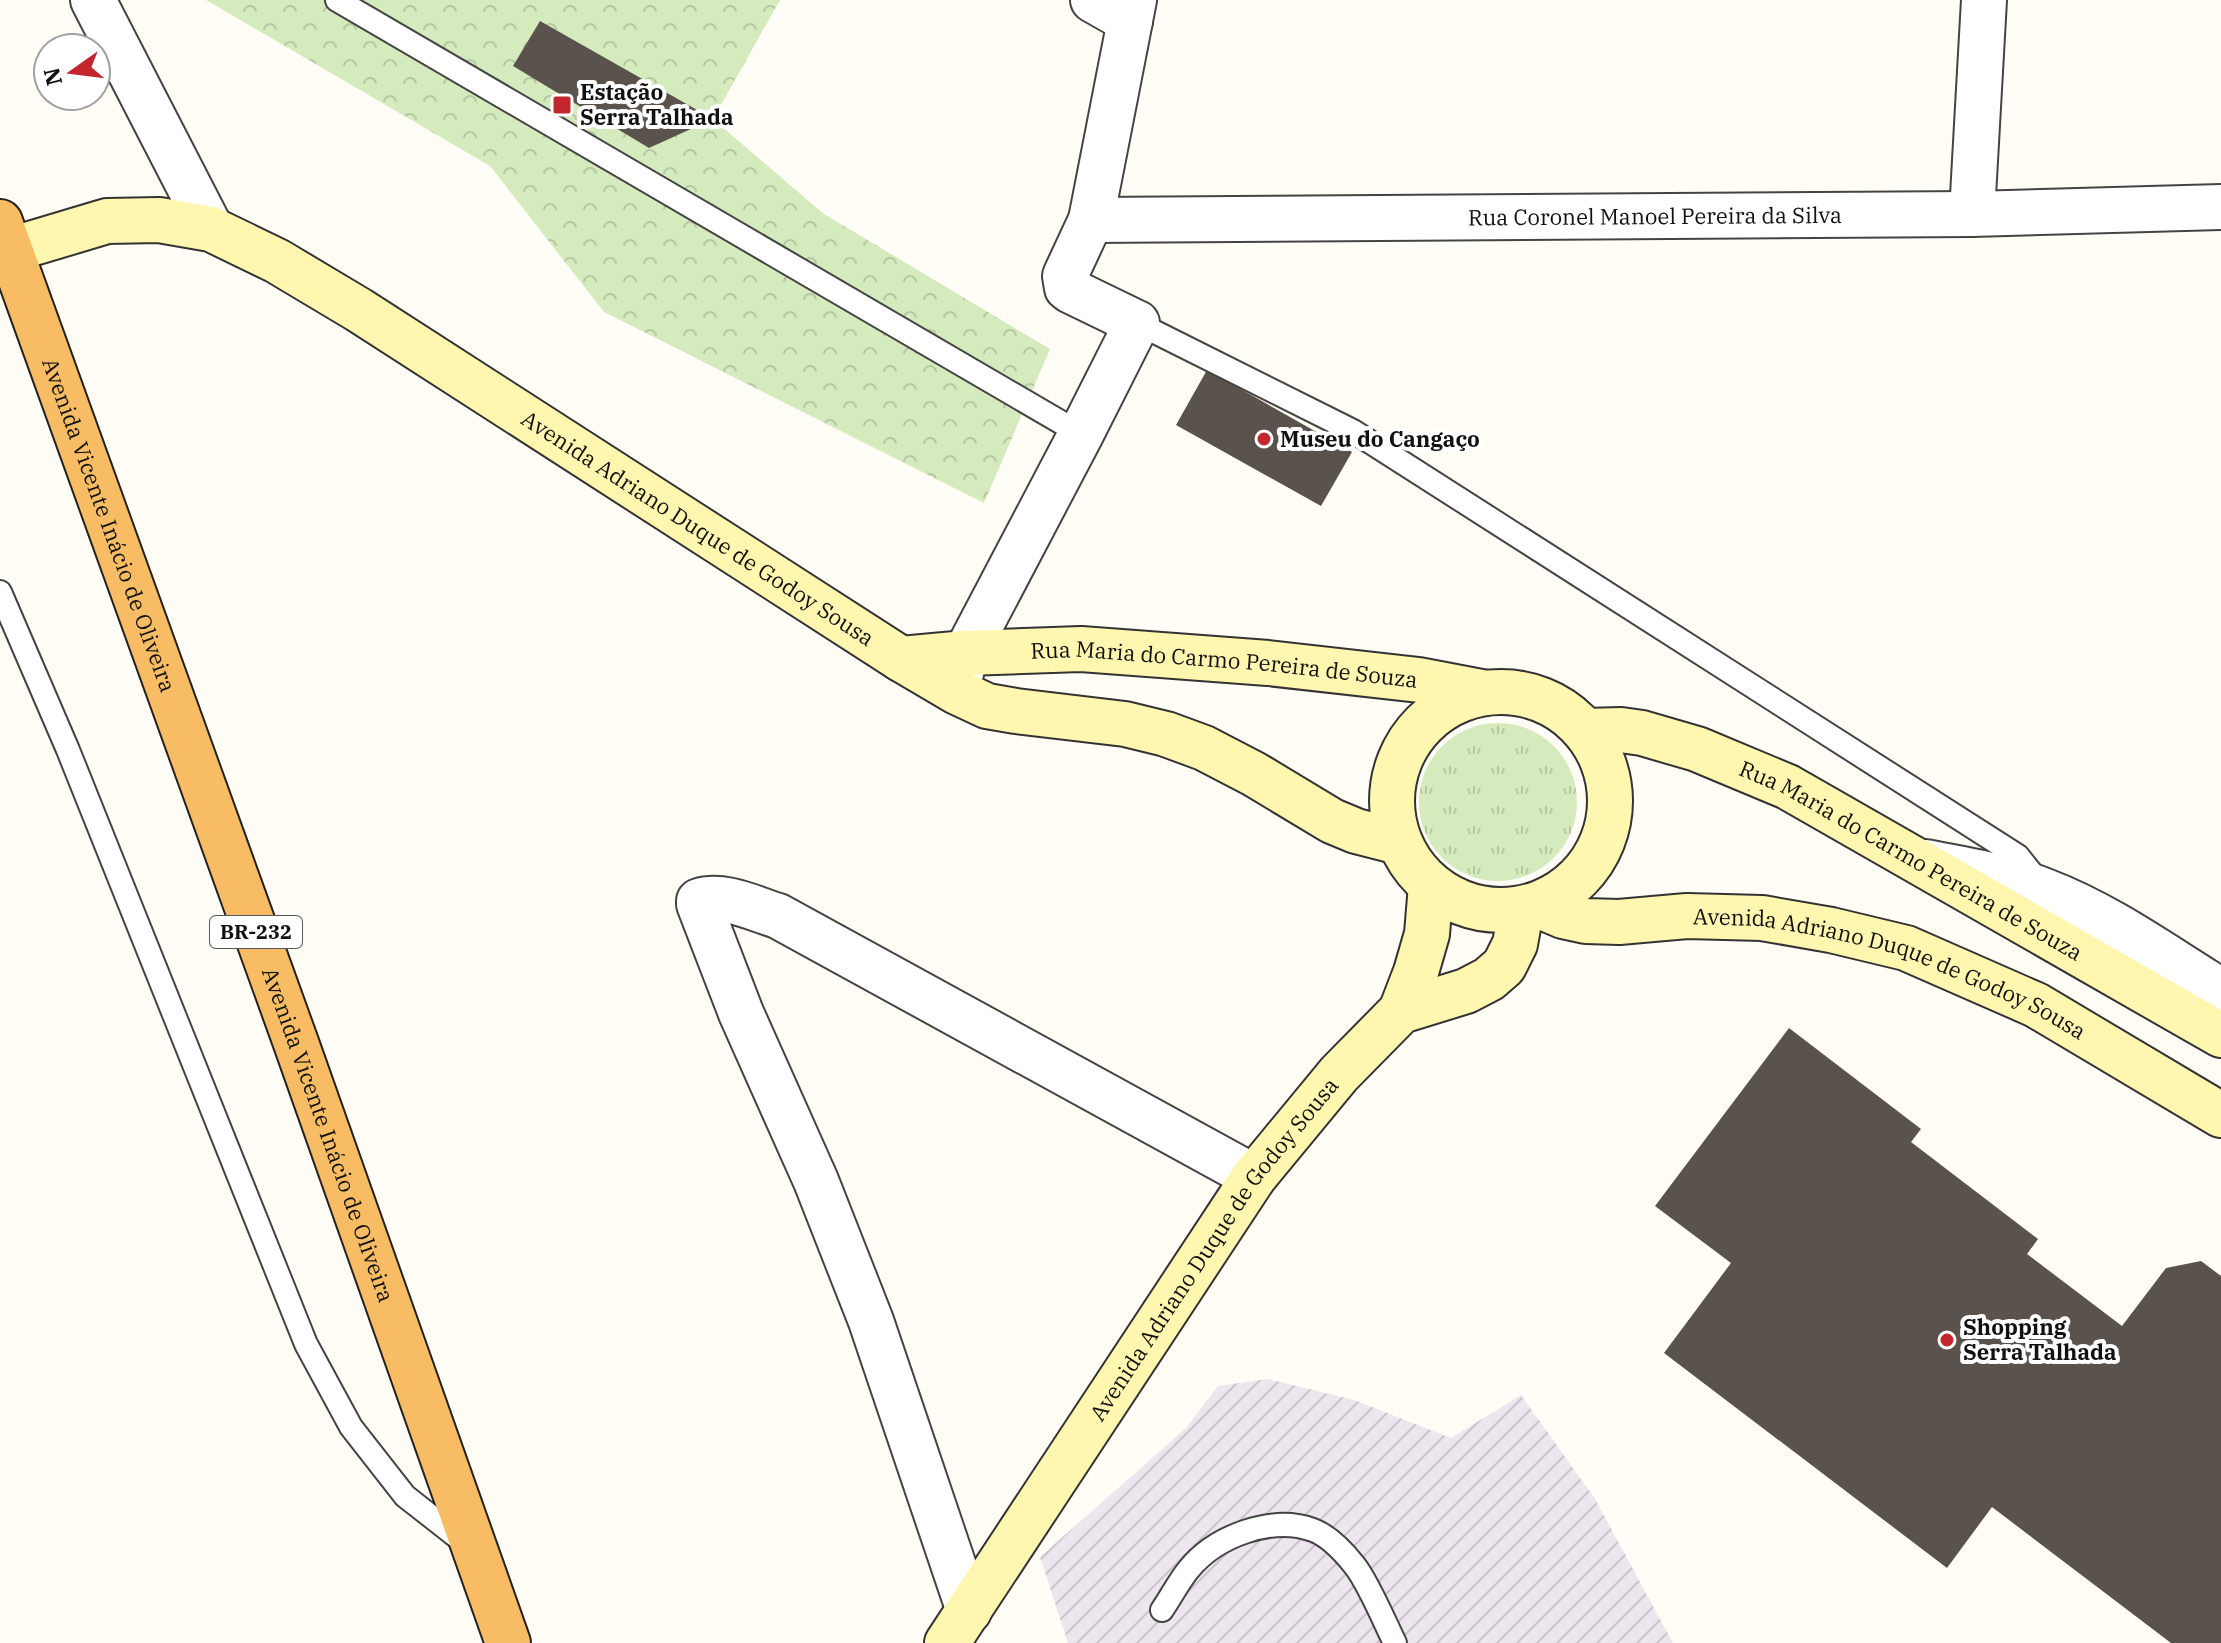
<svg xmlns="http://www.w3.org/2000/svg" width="2221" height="1643" font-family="'IBM Plex Serif',serif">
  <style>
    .industrial { fill: url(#industrial-furrows) }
    .grass { fill: url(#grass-tufts) }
    .park { fill: url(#park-crowns) }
    .building { fill: #5a524d }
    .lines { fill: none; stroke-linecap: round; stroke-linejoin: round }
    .service-casing { stroke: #444; stroke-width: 26 }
    .minor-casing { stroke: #444; stroke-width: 48 }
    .tertiary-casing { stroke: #444; stroke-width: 48 }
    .secondary-casing { stroke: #333; stroke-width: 48 }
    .trunk-casing { stroke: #222; stroke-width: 48 }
    .service { stroke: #fff; stroke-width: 22 }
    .minor { stroke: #fff; stroke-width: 44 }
    .tertiary { stroke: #fff; stroke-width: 44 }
    .secondary { stroke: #fff6b0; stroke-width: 44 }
    .trunk { stroke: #f7bc64; stroke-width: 44 }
    .poi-dot { fill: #c4262e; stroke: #fff; stroke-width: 3 }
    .labels { text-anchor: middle; stroke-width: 8; stroke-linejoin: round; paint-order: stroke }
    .shield { fill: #fff; stroke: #585858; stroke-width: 2 }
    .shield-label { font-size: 20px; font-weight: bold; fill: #111 }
    .poi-label { font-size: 22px; font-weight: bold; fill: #111; stroke: #fff; text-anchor: start }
    .street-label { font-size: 22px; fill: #111; stroke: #fff }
  </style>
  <defs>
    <pattern id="industrial-furrows" width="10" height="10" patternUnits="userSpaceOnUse" patternTransform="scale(2)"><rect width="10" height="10" fill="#eee6ef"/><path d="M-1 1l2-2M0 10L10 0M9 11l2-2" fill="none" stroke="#cbc4cc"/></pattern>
    <pattern id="grass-tufts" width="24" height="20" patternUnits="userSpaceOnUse" patternTransform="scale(2)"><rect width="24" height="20" fill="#d5ebbd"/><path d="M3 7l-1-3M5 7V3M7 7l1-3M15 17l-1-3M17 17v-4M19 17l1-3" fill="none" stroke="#b6c8a1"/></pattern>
    <pattern id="park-crowns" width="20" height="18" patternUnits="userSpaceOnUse" patternTransform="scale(2)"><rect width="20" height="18" fill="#d5ebbd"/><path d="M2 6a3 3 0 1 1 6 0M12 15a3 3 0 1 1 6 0" fill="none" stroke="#b6c8a1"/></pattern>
  </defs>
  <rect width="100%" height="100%" fill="#fffdf5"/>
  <!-- industrial -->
  <path class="industrial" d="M1268,1379L1354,1400L1451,1438L1521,1395L1595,1499L1673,1643H1068L1040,1557L1186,1428L1218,1386Z"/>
  <!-- grass -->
  <path class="grass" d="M1419 802a79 79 0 1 1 158 0a79 79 0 1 1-158 0Z"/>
  <!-- park -->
  <path class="park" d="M206,0H780L713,119L824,214L1050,349L984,503L604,312L490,166Z"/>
  <!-- building -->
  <path class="building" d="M540,21L713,119L649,148L513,66Z
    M1207,370L1352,452L1321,506L1176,425Z
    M1789,1028L1921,1129L1911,1142L2038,1239L2027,1254L2122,1326L2166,1268L2201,1261L2221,1276V1643H2171L1992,1507L1947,1568L1664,1353L1731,1263L1655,1206Z"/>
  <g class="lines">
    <defs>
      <path id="service" d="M337,0L1081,434
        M1137,323L1353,431L2018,856L2038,881
        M0,592L68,750L306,1344L351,1427L405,1496L465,1543
        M1162,1610C1171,1597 1179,1581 1189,1569C1216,1536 1272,1515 1313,1530C1329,1536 1344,1552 1355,1566C1369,1584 1384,1621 1395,1643"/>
      <g id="minor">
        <path d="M1093,0L1130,21"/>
        <path d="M1972,214L1984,0"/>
        <path id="s1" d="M1091,220L1972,214L2221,207"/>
        <path d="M958,685L966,653L1081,434L1137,323L1071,291L1067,288L1065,276L1091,220L1134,0"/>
        <path d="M1926,862C1966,870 2007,876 2045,891C2108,915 2164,956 2221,991"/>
        <path d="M969,1611L871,1321L816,1181L741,1013L699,904V901C724,893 755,909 778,916L1254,1177"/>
      </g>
      <path id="tertiary" d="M93,0L211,229"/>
      <g id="secondary">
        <path id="s2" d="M10,250L107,221L159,220L211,229L277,261L359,310L901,659L957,692L987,706L1016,711L1125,724L1166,734L1204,748L1254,774L1332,821L1356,831L1399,842"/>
        <path id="s3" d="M901,659L966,653L1081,649L1268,663L1419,680L1482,692"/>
        <circle cx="1501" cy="801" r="109"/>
        <path id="s4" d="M1585,731L1621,730L1642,733L1697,749L1788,787L2221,1035"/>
        <path id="s5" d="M1537,905L1563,916L1586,921L1619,922L1687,916L1762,918L1831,930L1906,948L2036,1005L2221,1115"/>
        <path d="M1401,1011L1416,972L1427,934L1431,885"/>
        <path id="s6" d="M947,1643L1254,1177L1339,1074L1401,1011L1466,991L1489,979L1504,966L1515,944L1521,911"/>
      </g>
      <g id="trunk">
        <path id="s7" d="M0,222L296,1043L508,1643"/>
      </g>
    </defs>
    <!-- service casing -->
    <use href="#service" class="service-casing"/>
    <!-- minor casing -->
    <use href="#minor" class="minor-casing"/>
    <!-- tertiary casing -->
    <use href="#tertiary" class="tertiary-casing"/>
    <!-- secondary casing -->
    <use href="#secondary" class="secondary-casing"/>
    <!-- trunk casing -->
    <use href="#trunk" class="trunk-casing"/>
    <!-- service -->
    <use href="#service" class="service"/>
    <!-- minor -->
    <use href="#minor" class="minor"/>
    <!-- tertiary -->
    <use href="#tertiary" class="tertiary"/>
    <!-- secondary -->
    <use href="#secondary" class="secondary"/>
    <!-- trunk -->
    <use href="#trunk" class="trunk"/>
  </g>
  <!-- markers -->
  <g class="poi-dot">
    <rect x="552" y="95" width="20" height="20" rx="4"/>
    <circle cx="1264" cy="439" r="8"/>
    <circle cx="1947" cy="1340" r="8"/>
  </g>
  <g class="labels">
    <!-- shield labels -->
    <rect class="shield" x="210" y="916" width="92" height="32" rx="6"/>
    <g class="shield-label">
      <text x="256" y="939">BR-232</text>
    </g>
    <!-- poi labels -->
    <g class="poi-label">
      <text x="580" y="100">Estação<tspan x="580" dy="25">Serra Talhada</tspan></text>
      <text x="1280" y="447">Museu do Cangaço</text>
      <text x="1963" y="1335">Shopping<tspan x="1963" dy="25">Serra Talhada</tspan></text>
    </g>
    <!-- street labels -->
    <g class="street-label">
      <text dy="8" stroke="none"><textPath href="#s1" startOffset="564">Rua Coronel Manoel Pereira da Silva</textPath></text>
      <text dy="8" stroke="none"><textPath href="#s7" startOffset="322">Avenida Vicente Inácio de Oliveira</textPath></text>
      <text dy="8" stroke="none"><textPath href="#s2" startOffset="778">Avenida Adriano Duque de Godoy Sousa</textPath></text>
      <text dy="8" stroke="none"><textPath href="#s3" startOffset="324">Rua Maria do Carmo Pereira de Souza</textPath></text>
      <text dy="8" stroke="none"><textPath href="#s4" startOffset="356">Rua Maria do Carmo Pereira de Souza</textPath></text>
      <text dy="8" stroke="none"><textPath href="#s5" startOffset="366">Avenida Adriano Duque de Godoy Sousa</textPath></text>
      <text dy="8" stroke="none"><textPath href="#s7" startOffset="970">Avenida Vicente Inácio de Oliveira</textPath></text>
      <text dy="8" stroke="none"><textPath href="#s6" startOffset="476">Avenida Adriano Duque de Godoy Sousa</textPath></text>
    </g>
  </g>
  <!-- north arrow -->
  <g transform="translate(72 72) rotate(256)"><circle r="38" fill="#ffffff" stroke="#a0a0a0" stroke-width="2"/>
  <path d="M0-6L14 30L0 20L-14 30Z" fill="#c4262e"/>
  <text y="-12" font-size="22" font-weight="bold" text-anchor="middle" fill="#111111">N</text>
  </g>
</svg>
